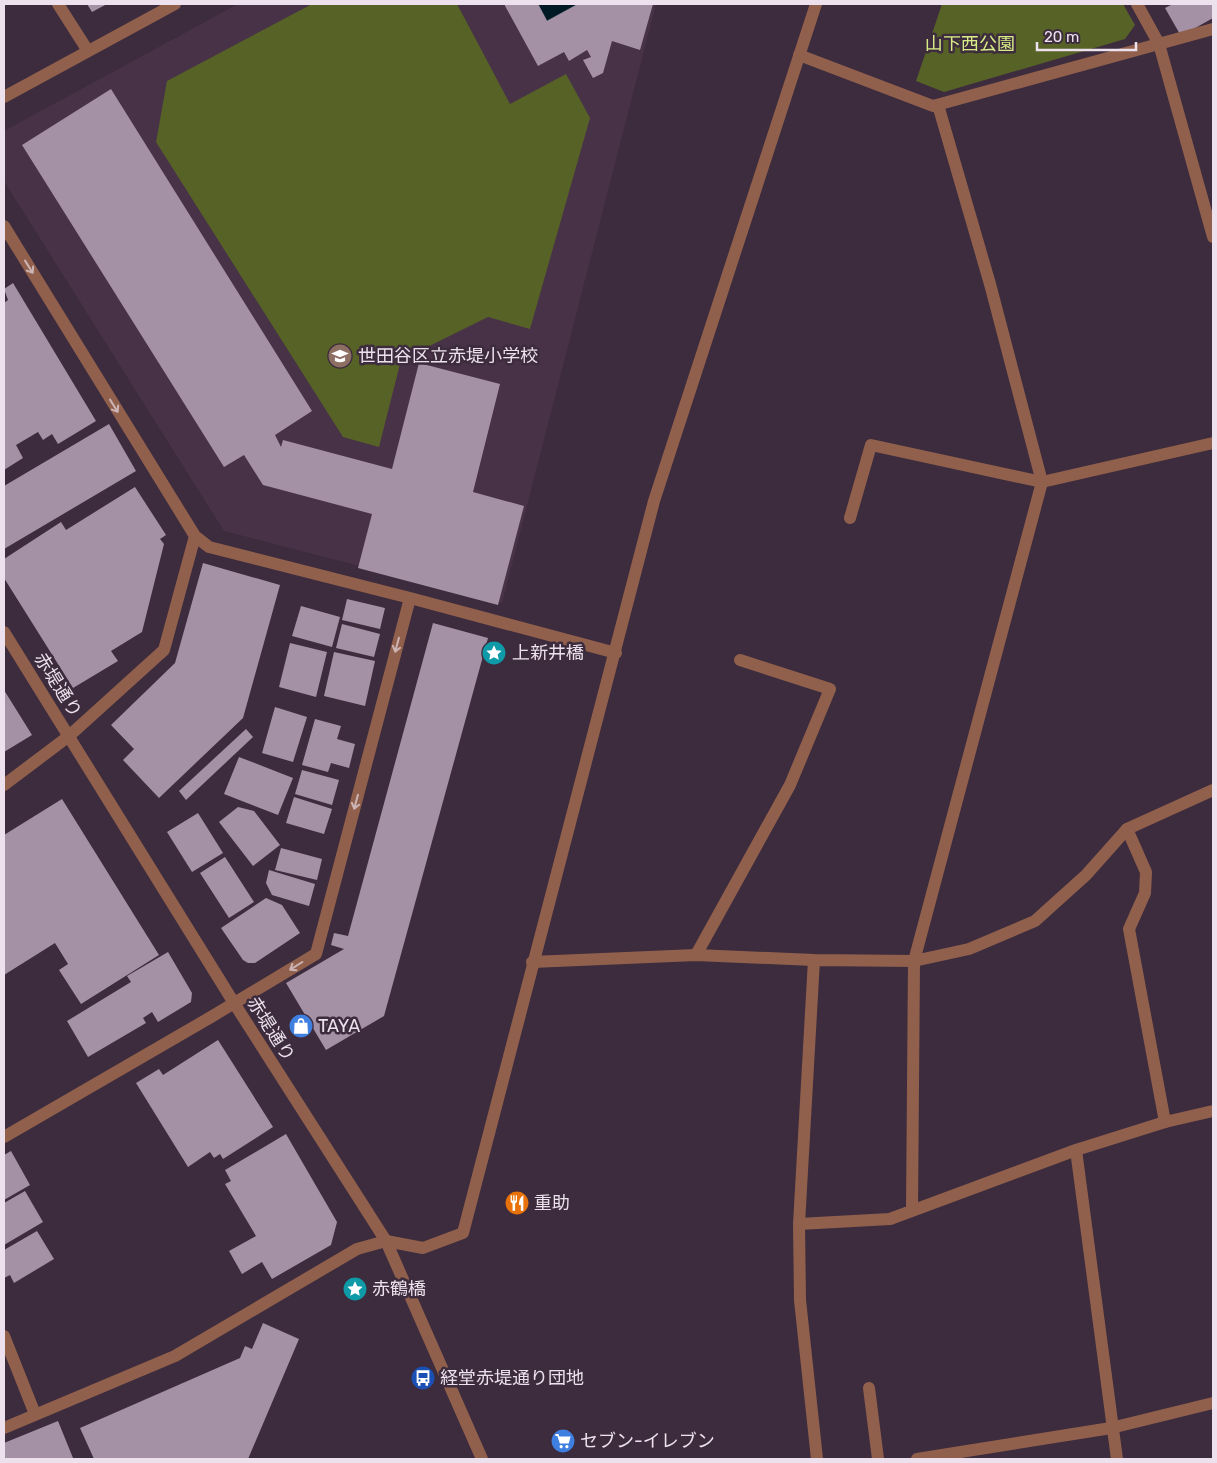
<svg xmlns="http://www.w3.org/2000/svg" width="1217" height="1463" font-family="Rubik,'Noto Sans JP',sans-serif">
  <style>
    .built { fill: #483248 }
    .green { fill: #576226 }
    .water { fill: #001a25; stroke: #475661 }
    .building { fill: #a591a5 }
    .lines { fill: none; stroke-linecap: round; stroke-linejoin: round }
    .service { stroke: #91604d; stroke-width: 12 }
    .minor { stroke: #91604d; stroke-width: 12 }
    .tertiary { stroke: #91604d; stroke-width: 12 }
    .oneway { stroke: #ccb4b4 }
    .labels { text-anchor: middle; stroke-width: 5; stroke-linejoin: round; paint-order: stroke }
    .park-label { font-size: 18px; fill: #d6eb86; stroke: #3d2c3d }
    .poi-label { font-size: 18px; fill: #ece1ec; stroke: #3d2c3d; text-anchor: start }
    .street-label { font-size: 18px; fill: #ece1ec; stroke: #3d2c3d }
  </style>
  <rect width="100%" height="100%" fill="#3d2c3d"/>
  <!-- built -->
  <path class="built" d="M238,4H656L502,603L224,531L4,181V131Z"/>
  <!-- green -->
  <path class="green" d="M312,4H457L510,104L566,74L590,118L530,329L488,317L401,360L379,447L343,437L156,142L167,81Z
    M942,4H1123L1135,25L1125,39L944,92L916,81Z"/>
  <!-- water -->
  <path class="water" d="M538,4H578L547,21Z"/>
  <!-- building -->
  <path class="building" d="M87,4H107L92,12Z
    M504,4H538L547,21L578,4H653L640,50L612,41L603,73L593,78L583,60L591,57L587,50L569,61L564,52L538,66Z
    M1173,4H1213V18L1181,36L1165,8Z
    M111,89L312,411L275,435L281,447L283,440L392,469L419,363L500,384L473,492L524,506L498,605L358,568L372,514L263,485L244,455L224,467L22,145Z
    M13,283L96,421L58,444L52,434L43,440L38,432L16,445L23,458L4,470V303L8,300L4,289Z
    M109,424L136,471L4,549V486Z
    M135,487L166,535L160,539L164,544L142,632L111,651L118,661L73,688L4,578V559L61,522L66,530Z
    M203,563L280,585L243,718L159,798L123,760L134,749L111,725L175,663Z
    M347,599L385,608L380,629L342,620Z
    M301,606L340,617L332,647L292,636Z
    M433,623L488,638L384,1016L326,1050L286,983L344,949L331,945L334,933L348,936Z
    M342,624L380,634L374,657L336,648Z
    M290,643L327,652L316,697L279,687Z
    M334,652L375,661L365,706L324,696Z
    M4,690L32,735L4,752Z
    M275,707L307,717L293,762L262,753Z
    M315,719L341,726L337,739L355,744L349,768L331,763L328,772L302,765Z
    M246,729L253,737L186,800L179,791Z
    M239,757L293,778L278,815L224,794Z
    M302,770L339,780L332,805L295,794Z
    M294,797L332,809L324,834L286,823Z
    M62,799L159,955L81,1004L59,970L68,964L55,943L4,975V835Z
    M238,807L254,811L280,845L253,866L219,822Z
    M198,813L223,853L192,872L167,832Z
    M281,848L322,859L317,880L275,870Z
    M225,857L254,902L229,918L200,873Z
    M269,870L315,884L309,906L272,895L266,883Z
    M266,898L282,905L300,933L255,963H248L243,960L221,928Z
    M168,952L192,993L191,1002L158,1022L152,1012L143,1018L146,1023L88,1057L67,1021L131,982L127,976Z
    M218,1040L273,1127L223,1159L220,1154L214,1158L210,1152L188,1167L136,1083L159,1069L163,1075Z
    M286,1134L337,1222L331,1245L272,1279L262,1262L242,1274L229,1251L256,1236L225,1184L231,1181L225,1170Z
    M11,1151L30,1185L4,1200V1155Z
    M25,1191L43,1222L4,1245V1203Z
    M37,1231L54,1259L14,1283L10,1275L4,1278V1250Z
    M263,1323L299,1339L248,1459H94L80,1428L240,1358L245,1346L252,1349Z
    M58,1421L73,1458L4,1459V1443Z"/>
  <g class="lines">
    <!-- service -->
    <path class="service" d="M850,518L871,445L1042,482
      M1127,829L1146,872L1145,893L1129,929L1165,1122
      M696,955L790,785L830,689L740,660
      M869,1388L878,1459"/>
    <!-- minor -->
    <path class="minor" d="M58,4L88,51
      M1137,4L1159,44L1213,237
      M799,55L933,106L1213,29
      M4,226L195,536L209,547L410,598L616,653
      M1042,482L1213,443
      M4,785L69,736L164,650L195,536
      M814,960L799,1224L800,1300L817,1459
      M532,962L696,955L814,960L914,961L969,949L1035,921L1086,875L1127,829L1213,790
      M4,1137L211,1017L316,954L410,598
      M1076,1150L1117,1459
      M912,1211L914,961L1042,482L990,284L938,105
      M799,1224L890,1219L1076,1150L1165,1122L1213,1111
      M4,1336L35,1414
      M4,1428L175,1356L357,1249L386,1241L423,1248L463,1233L654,501L816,4
      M917,1459L1111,1428L1213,1403"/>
    <!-- tertiary -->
    <path class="tertiary" d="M4,97L175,4
      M4,632L234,1003L386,1241L482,1459"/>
  </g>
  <!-- one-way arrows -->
  <defs><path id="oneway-shaft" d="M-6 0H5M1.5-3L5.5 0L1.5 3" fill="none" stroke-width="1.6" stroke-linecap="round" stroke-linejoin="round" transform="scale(1.25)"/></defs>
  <g class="oneway">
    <use href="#oneway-shaft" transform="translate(29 267) rotate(58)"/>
    <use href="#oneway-shaft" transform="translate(114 406) rotate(58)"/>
    <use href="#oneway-shaft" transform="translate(397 645) rotate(105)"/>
    <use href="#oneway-shaft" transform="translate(356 802) rotate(105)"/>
    <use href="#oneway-shaft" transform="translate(296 966) rotate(148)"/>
  </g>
  <!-- icons -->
  <defs>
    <symbol id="school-disc" viewBox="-11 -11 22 22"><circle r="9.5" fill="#8d6e63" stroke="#3d2c3d"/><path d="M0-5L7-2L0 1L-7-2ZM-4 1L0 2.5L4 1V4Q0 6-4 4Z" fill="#fff"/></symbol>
    <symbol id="sight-disc" viewBox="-11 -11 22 22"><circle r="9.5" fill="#0f9aa8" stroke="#3d2c3d"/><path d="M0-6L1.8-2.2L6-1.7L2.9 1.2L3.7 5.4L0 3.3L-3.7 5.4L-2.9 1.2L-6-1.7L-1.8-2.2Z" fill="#fff"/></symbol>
    <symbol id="shop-disc" viewBox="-11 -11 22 22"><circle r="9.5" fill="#3f7fe0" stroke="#3d2c3d"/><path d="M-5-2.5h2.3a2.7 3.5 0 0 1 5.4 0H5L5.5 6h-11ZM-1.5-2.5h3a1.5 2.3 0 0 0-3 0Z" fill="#fff"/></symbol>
    <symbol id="restaurant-disc" viewBox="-11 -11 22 22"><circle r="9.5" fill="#e8710a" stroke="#3d2c3d"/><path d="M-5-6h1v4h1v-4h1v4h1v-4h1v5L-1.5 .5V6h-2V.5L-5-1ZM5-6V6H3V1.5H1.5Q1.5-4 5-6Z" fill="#fff"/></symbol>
    <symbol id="bus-disc" viewBox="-11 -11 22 22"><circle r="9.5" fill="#1a4fb4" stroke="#3d2c3d"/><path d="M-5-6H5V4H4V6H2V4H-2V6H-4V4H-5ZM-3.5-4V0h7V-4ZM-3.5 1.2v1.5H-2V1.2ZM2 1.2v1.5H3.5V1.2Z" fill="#fff"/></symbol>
    <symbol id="supermarket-disc" viewBox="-11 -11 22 22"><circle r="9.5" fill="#3f7fe0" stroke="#3d2c3d"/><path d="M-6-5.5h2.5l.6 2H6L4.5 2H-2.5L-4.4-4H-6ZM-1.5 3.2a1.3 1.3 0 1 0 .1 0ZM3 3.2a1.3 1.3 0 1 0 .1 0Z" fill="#fff"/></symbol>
  </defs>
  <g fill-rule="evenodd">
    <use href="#school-disc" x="326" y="342" width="28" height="28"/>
    <use href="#sight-disc" x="480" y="639" width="28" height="28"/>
    <use href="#shop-disc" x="287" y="1012" width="28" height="28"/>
    <use href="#restaurant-disc" x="503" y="1189" width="28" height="28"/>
    <use href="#sight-disc" x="341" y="1275" width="28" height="28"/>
    <use href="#bus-disc" x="409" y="1364" width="28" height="28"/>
    <use href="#supermarket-disc" x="549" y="1427" width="28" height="28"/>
  </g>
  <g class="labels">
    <!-- park labels -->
    <g class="park-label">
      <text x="970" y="50">山下西公園</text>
    </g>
    <!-- poi labels -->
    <g class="poi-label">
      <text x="358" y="362">世田谷区立赤堤小学校</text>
      <text x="512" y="659">上新井橋</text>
      <text x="318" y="1032">TAYA</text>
      <text x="534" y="1209">重助</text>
      <text x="372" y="1295">赤鶴橋</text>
      <text x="440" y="1384">経堂赤堤通り団地</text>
      <text x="580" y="1447">セブン-イレブン</text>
    </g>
    <!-- street labels -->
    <g class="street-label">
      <text transform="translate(58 685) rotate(58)" y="6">赤堤通り</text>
      <text transform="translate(271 1029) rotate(58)" y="6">赤堤通り</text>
    </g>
  </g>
  <!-- border -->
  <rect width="1217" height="1463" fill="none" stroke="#ece1ec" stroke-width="10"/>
  <!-- scale -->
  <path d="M1037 42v8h99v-8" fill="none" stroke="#ece1ec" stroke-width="2.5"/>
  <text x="1044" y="42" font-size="15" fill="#ece1ec" stroke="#3d2c3d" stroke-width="4" paint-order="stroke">20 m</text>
</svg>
